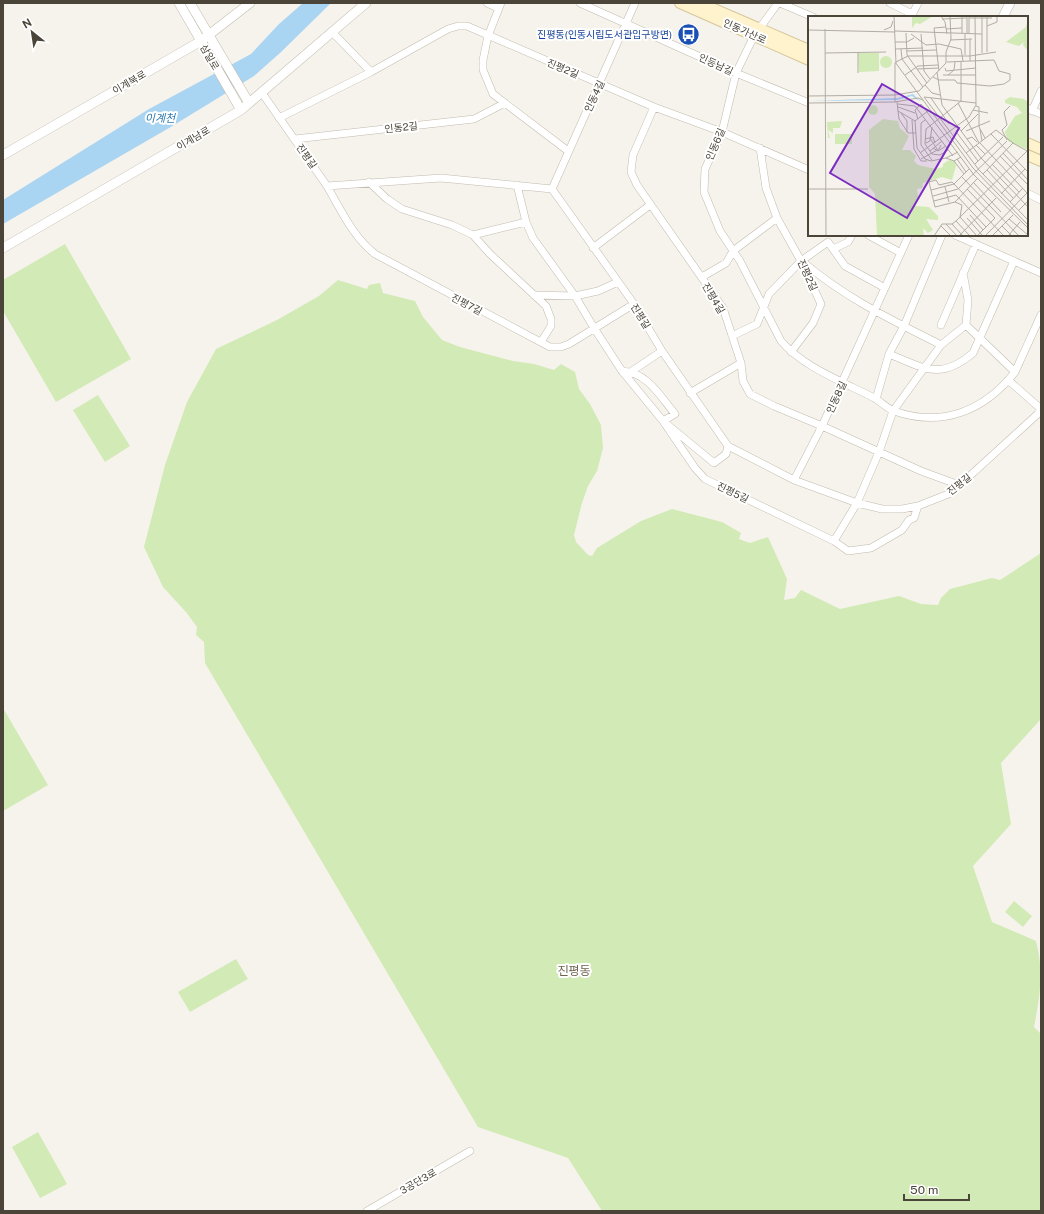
<svg xmlns="http://www.w3.org/2000/svg" width="1044" height="1214" font-family="'Public Sans','Noto Sans KR',sans-serif">
  <style>
    .green { fill: #d2eab5 }
    .water { fill: #a9d4f2 }
    .lines { fill: none; stroke-linecap: round; stroke-linejoin: round }
    .minor-casing { stroke: #c2bbae; stroke-width: 8 }
    .tertiary-casing { stroke: #c2bbae; stroke-width: 10 }
    .secondary-casing { stroke: #d6c79b; stroke-width: 12 }
    .minor { stroke: #fff; stroke-width: 7 }
    .tertiary { stroke: #fff; stroke-width: 9 }
    .secondary { stroke: #fff3cd; stroke-width: 10 }
    .labels { text-anchor: middle; stroke-width: 4; stroke-linejoin: round; paint-order: stroke }
    .street-label { font-size: 10px; fill: #4b4439; stroke: #fff }
    .transit-label { font-size: 10px; fill: #164399; stroke: #fff; text-anchor: end }
    .water-label { font-size: 11px; font-style: italic; fill: #2e7ab2; stroke: #fff }
    .quarter-label { font-size: 12px; fill: #6e6250; stroke: #fff }
    .inset-road { fill: none; stroke: #b2ada4; stroke-width: 1 }
    .view { fill: #7b2cbf; fill-opacity: 0.15; stroke: #7b2cbf; stroke-width: 2 }
    .inset-edge { fill: none; stroke: #4b4439; stroke-width: 2 }
  </style>
  <rect width="100%" height="100%" fill="#f6f3ec"/>
  <!-- green -->
  <path class="green" d="M65,244L131,359L56,402L3,311V280Z
    M338,280L367,289L369,285L380,283L383,293L415,301L423,317L442,340L460,347L513,361L534,364L554,370L561,364L575,372L579,389L590,404L601,425L603,448L597,471L588,486L582,503L574,535L576,542L588,555L592,556L597,548L641,521L672,509L722,522L741,533L739,539L750,543L768,537L787,579L784,600L795,598L801,590L840,609L899,596L921,604L938,605L941,598L950,589L992,578L1000,580L1041,553V719L1001,763L1011,824L973,866L992,922L1036,941C1044,972 1040,996 1034,1027L1041,1034V1211H602L568,1158L478,1127L205,663L204,642L196,635L197,627L186,612L163,587L144,547L165,465L187,402L216,349L277,320L319,296Z
    M98,395L130,446L105,462L73,410Z
    M3,708L48,785L3,811Z
    M1014,901L1032,916L1023,927L1005,912Z
    M236,959L248,979L190,1012L178,992Z
    M38,1132L67,1184L40,1198L12,1147Z"/>
  <!-- water -->
  <path class="water" d="M303,3H331L280,53L254,76L169,128L3,224V200L149,109L251,54L279,24Z"/>
  <g class="lines">
    <defs>
      <path id="minor" d="M487,3L496,7L501,3
        M501,3L488,36L483,60V70L493,94L568,151
        M580,3L736,73L809,103
        M778,3L754,36L736,73L722,132L705,169L704,192L720,231L740,261L781,341C799,362 827,375 852,387C860,391 869,395 876,399C882,403 888,409 894,411C942,428 984,411 1015,372L1041,315
        M780,3L813,17
        M890,3L912,14
        M911,17L918,3
        M332,32L371,72
        M262,93L327,186L441,178L552,189L634,304L662,351L728,446L794,480L857,503L882,509H902L918,506L951,493L1041,411
        M654,107L633,155L631,172L637,185L723,308L741,363L743,381L750,394L774,406L822,426L921,471L959,485
        M1027,108L1041,114
        M1032,111L1041,91
        M279,118L371,72L448,29L458,26H467L654,107L722,132L809,170
        M295,139L474,119L505,103
        M760,148L766,188L777,218L801,261L821,304L813,323L791,352
        M369,182L387,199L402,209L452,225L473,235L490,254L546,306L551,319V326L541,342
        M517,185L526,222L533,238L575,296L594,328L622,371L663,421L695,468L705,479L834,541L848,551L871,548L902,530L909,520L914,518L918,506
        M327,186C341,210 353,237 375,254L550,347H561L569,344L634,304
        M552,189L635,3
        M1027,193L1041,200
        M473,235L526,222
        M868,235L901,253
        M955,235L1041,273
        M593,248L650,205
        M833,249L848,242L852,235
        M803,262C847,299 890,319 941,345
        M702,277L726,263L733,251L777,218
        M534,295L575,296L598,291L618,282
        M941,325L976,244
        M966,325L1015,372
        M732,336L757,324L769,294L801,261L828,242L845,266L885,288
        M889,354C924,368 940,381 973,353L1014,261
        M622,371C647,372 660,396 675,414L663,421L714,463L726,454L728,446
        M632,371L662,351
        M1008,380L1041,409
        M690,393L741,363
        M876,399L889,354L904,326L942,235
        M794,480L822,426L909,235
        M834,541L857,503L879,452L893,411L941,345L966,325L968,300L963,273
        M367,1211L470,1151"/>
      <path id="tertiary" d="M179,3L241,110
        M190,3L249,103
        M1003,17L1010,3
        M3,155L201,41L250,3
        M3,248L241,110L366,3"/>
      <path id="secondary" d="M680,3L809,60
        M700,3L809,50
        M1027,143L1041,149
        M1027,155L1041,161"/>
    </defs>
    <!-- minor casing -->
    <use href="#minor" class="minor-casing"/>
    <!-- tertiary casing -->
    <use href="#tertiary" class="tertiary-casing"/>
    <!-- secondary casing -->
    <use href="#secondary" class="secondary-casing"/>
    <!-- minor -->
    <use href="#minor" class="minor"/>
    <!-- tertiary -->
    <use href="#tertiary" class="tertiary"/>
    <!-- secondary -->
    <use href="#secondary" class="secondary"/>
  </g>
  <!-- icons -->
  <defs>
    <symbol id="bus-disc" viewBox="-11 -11 22 22"><circle r="9.5" fill="#1a4fb4" stroke="#fff"/><path d="M-5-6H5V4H4V6H2V4H-2V6H-4V4H-5ZM-3.5-4V0h7V-4ZM-3.5 1.2v1.5H-2V1.2ZM2 1.2v1.5H3.5V1.2Z" fill="#fff"/></symbol>
  </defs>
  <g fill-rule="evenodd">
    <use href="#bus-disc" x="676" y="22" width="25" height="25"/>
  </g>
  <g class="labels">
    <!-- street labels -->
    <g class="street-label">
      <text transform="translate(745 31) rotate(24)" y="4">인동가산로</text>
      <text transform="translate(210 57) rotate(60)" y="4">삼일로</text>
      <text transform="translate(716 64) rotate(25)" y="4">인동남길</text>
      <text transform="translate(563 68) rotate(23)" y="4">진평2길</text>
      <text transform="translate(129 82) rotate(-30)" y="4">이계북로</text>
      <text transform="translate(594 96) rotate(-65)" y="4">인동4길</text>
      <text transform="translate(401 127) rotate(-6)" y="4">인동2길</text>
      <text transform="translate(193 138) rotate(-30)" y="4">이계남로</text>
      <text transform="translate(715 144) rotate(-67)" y="4">인동6길</text>
      <text transform="translate(307 156) rotate(55)" y="4">진평길</text>
      <text transform="translate(808 275) rotate(65)" y="4">진평2길</text>
      <text transform="translate(714 298) rotate(59)" y="4">진평4길</text>
      <text transform="translate(467 304) rotate(28)" y="4">진평7길</text>
      <text transform="translate(641 316) rotate(58)" y="4">진평길</text>
      <text transform="translate(836 397) rotate(-65)" y="4">인동8길</text>
      <text transform="translate(959 484) rotate(-38)" y="4">진평길</text>
      <text transform="translate(733 492) rotate(26)" y="4">진평5길</text>
      <text transform="translate(418 1181) rotate(-30)" y="4">3공단3로</text>
    </g>
    <!-- transit labels -->
    <g class="transit-label">
      <text x="672" y="38">진평동(인동시립도서관입구방면)</text>
    </g>
    <!-- water labels -->
    <g class="water-label">
      <text x="160" y="122">이계천</text>
    </g>
    <!-- quarter labels -->
    <g class="quarter-label">
      <text x="574" y="975">진평동</text>
    </g>
  </g>
  <!-- overview -->
  <g transform="translate(808 16)">
    <rect width="220" height="220" fill="#f6f3ec"/>
    <path d="M104,0H125L112,8L108,7L104,12ZM220,4V35L215,29L216,26L211,30L198,26L218,11ZM50,37H71V55L51,56ZM72 46a6 6 0 1 1 12 0a6 6 0 1 1-12 0ZM202,81L216,83L220,86V134L200,125L197,116L207,100L214,97L209,91L197,87V84ZM60 94a5 5 0 1 1 10 0a5 5 0 1 1-10 0ZM75,103L90,105L92,112L101,120L94,134H102L108,140L106,145L110,149L128,153L135,151V148L141,144L147,146L148,150L144,164L134,161L115,167L114,172L109,173L110,181L107,190L121,191L130,200V204L118,203L125,214L120,217L115,212L116,220H69L67,178L61,171V114ZM34,105L32,112H25V117L20,114L22,122H20L19,106ZM27,118H44V128H27Z" fill="#d2eab5"/>
    <path d="M105,78L113,86L104,80L89,84L0,85L90,82Z" fill="#a9d4f2"/>
    <path class="inset-road" d="M86,0L88,47M133,0L137,6L139,18M159,0V17M161,0V17M174,0V37M179,0V36M161,2H184M134,3L159,2M179,10L189,6V0M17,13L18,220M138,13L154,12M0,14L87,16M76,14L83,11L85,5M87,15L174,18M98,17L99,39L119,67M154,17V0M103,18L118,29L131,28L153,33L155,45M113,18L116,55L122,63M157,18V39M162,23V45M142,24L164,23M87,26H99L106,22M87,33L115,32M93,33L94,43L115,71M99,35L128,34M17,37L78,36M50,37V57M87,46L165,152L220,209M88,46L100,40H162L188,36M87,47V86M137,52L138,55L168,52M109,53L131,52M131,55L126,12L138,11M129,56L134,89L173,142L220,191M97,59L110,50L130,49M135,59H168M140,59L146,54L147,46M125,61L131,64H147L149,67L182,70L196,68L202,64V58L191,55L186,44L139,46M117,69L124,77L132,79M0,80L87,79L111,75L138,47V36L143,23L142,0M116,81L171,154L220,204M116,81L168,87M123,82L141,108M89,86L90,95L107,105L109,132L117,143L123,145L138,142L150,136M0,87L87,86L110,82L115,84M150,87L171,127M90,88L107,90L145,140M113,88L166,159L220,212M168,90L171,91V111L177,122M90,91L107,97M165,94L180,97M90,95L91,103L100,117H108M93,97L99,105V116M110,103L107,94L113,88M104,104L106,133L113,145H119M117,104L113,107V129L124,144M107,105L120,95M172,113L174,125M153,115L170,98M158,115L182,105M149,117L170,145M183,118L220,156M122,122L129,133M117,123L125,121L127,127M159,123L164,121L169,126M199,124L194,114L199,109L196,96L202,90M118,127L122,125L124,111M172,127L220,178M168,129L177,138M125,132L130,135L138,130M140,134L132,139L124,138L117,128L118,113L153,85V45M122,135L134,125M112,137L161,101L168,89L167,0M158,137L188,114L205,127M195,137L220,164M192,140L220,169M138,142L146,145L153,141M113,143L131,133L133,129M149,143L158,156M146,145L156,158M167,148L195,121M184,148L211,176M179,154L205,182M153,160L211,220M165,166L193,196M146,168L144,166L131,169L128,164L121,166L127,191L147,186L169,163M146,168L196,220M137,171L141,186M0,173H60M159,173L187,202M123,174L146,168L161,153M193,178L217,153M125,180L150,173L199,125M126,185L148,179L178,211M147,186L154,189L152,201L169,220M202,186L215,172M211,194L220,185M162,199L175,214M159,202L175,220M201,203L220,219M148,205L162,220M138,208L149,220M144,208L155,220M133,210L143,220M194,210L204,220M126,220L134,208H144L148,205L219,135L205,127L175,158M151,220L188,182M169,220L187,202M177,220L220,176M184,220L205,199M200,220L212,206"/>
    <path class="view" d="M74,68L151,112L99,202L22,157Z"/>
    <rect width="220" height="220" class="inset-edge"/>
  </g>
  <!-- border -->
  <rect width="1044" height="1214" fill="none" stroke="#4b4439" stroke-width="8"/>
  <!-- north arrow -->
  <g transform="translate(32 32) rotate(330)" stroke="#ffffff" stroke-width="3" paint-order="stroke">
  <path d="M0-3L7 15L0 10L-7 15Z" fill="#4b4439"/>
  <text y="-6" font-size="11" font-weight="bold" text-anchor="middle" fill="#4b4439">N</text>
  </g>
  <!-- scale -->
  <path d="M904 1194v6h65v-6" fill="none" stroke="#4b4439" stroke-width="2"/>
  <text x="910" y="1194" font-size="12" fill="#4b4439" stroke="#ffffff" stroke-width="3" paint-order="stroke">50 m</text>
</svg>
